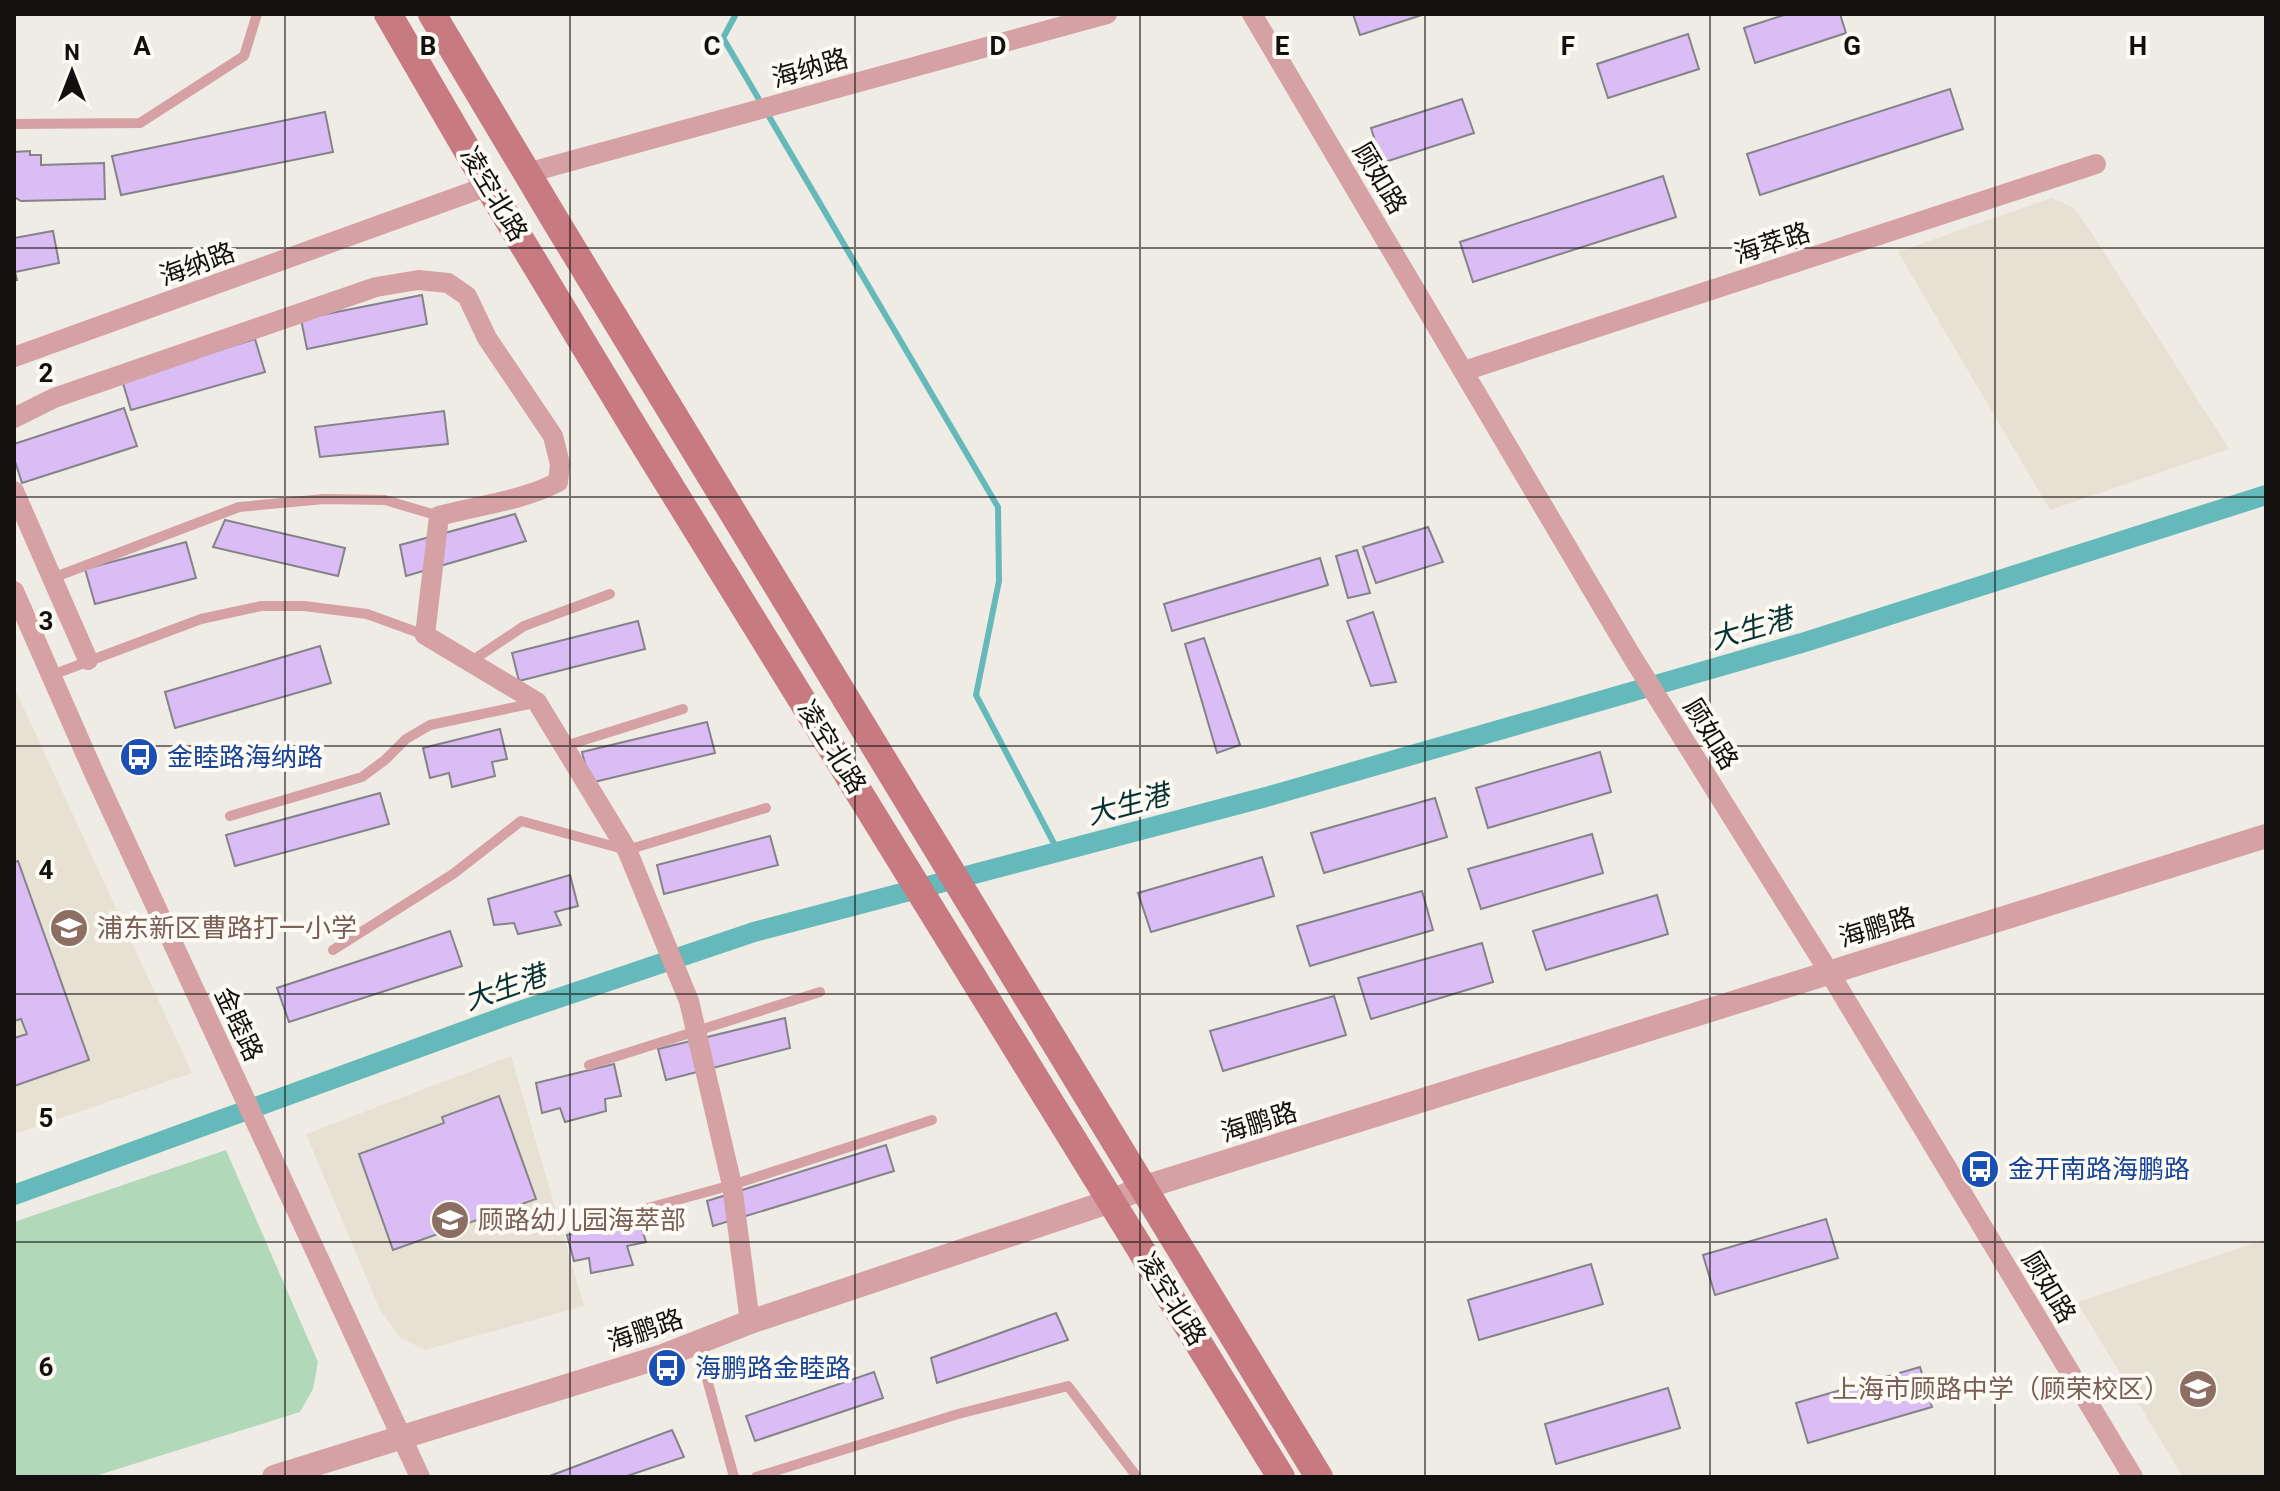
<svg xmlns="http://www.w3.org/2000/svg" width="2280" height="1491" font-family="Roboto,'Noto Sans SC',sans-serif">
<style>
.built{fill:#e7e1d3}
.green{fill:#b0d8b9}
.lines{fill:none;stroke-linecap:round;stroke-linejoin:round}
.stream{stroke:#65b9ba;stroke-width:6}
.canal{stroke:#65b9ba;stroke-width:20}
.building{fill:#dabdf4;stroke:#858289;stroke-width:2}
.service{stroke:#d6a1a4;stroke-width:10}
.minor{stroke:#d6a1a4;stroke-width:20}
.tertiary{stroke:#d6a1a4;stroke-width:24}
.secondary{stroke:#c87a81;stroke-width:28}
.grid{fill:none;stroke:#12110f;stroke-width:2;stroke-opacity:0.55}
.labels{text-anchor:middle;stroke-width:8;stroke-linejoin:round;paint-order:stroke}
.street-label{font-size:26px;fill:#12110f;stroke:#fcfaf2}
.transit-label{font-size:26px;fill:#164399;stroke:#fcfaf2;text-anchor:start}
.education-label{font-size:26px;fill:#785e54;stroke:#fcfaf2;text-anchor:start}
.water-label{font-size:28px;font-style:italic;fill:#063232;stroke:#fcfaf2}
.grid-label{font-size:26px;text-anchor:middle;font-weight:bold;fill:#12110f;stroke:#fcfaf2;stroke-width:8;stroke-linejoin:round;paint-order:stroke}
</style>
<rect width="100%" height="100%" fill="#efece5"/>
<g class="built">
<path d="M2051,198l22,9 18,25 138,217 -179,61 -152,-258z"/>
<path d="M14,687l178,386 -178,61z"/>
<path d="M511,1056l73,250 -159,44 -24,-12 -21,-28 -74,-176z"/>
<path d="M2266,1239v238h-83l-106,-175z"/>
</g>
<path class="green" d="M226,1150l92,212 -5,27 -13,23 -208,65h-78v-255z"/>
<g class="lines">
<path class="stream" d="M736,14l-13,24 275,469 1,74 -23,114 82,156"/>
<path class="canal" d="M14,1195l500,-182 240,-81 512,-135 539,-155 461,-147"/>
</g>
<g class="building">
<path d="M1353,14h72l-65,21z"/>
<path d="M1787,14h53l6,19 -91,30 -11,-35z"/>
<path d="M1688,34l11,35 -91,29 -11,-34z"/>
<path d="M1950,89l13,40 -203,66 -13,-41z"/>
<path d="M1462,99l12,34 -92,30 -11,-35z"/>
<path d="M325,112l8,40 -212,43 -9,-39z"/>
<path d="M30,151v4h11v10l63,-2 1,36 -84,2 -7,-4v-45z"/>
<path d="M1663,176l13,41 -203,65 -13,-40z"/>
<path d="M53,231l6,32 -44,9 2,8 -3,1v-43z"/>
<path d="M422,295l5,29 -120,25 -6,-30z"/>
<path d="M255,339l10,33 -134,38 -9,-30z"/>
<path d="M124,408l13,38 -115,37 -8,-25v-14z"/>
<path d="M444,411l4,33 -128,13 -5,-30z"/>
<path d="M515,514l11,27 -120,35 -6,-31z"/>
<path d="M225,520l120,28 -7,28 -125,-29z"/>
<path d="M1428,527l15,35 -67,21 -13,-36z"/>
<path d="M186,542l10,36 -101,26 -10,-35z"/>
<path d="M1357,550l13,43 -22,5 -12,-42z"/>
<path d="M1320,558l8,27 -156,46 -8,-27z"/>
<path d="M1373,612l23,70 -25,4 -24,-65z"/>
<path d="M638,621l7,28 -126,32 -7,-28z"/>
<path d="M1204,638l36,107 -23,8 -32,-109z"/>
<path d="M320,646l11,37 -156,45 -10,-36z"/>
<path d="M707,722l8,31 -125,30 -8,-31z"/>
<path d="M500,729l7,30 -15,3 3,14 -43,11 -3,-14 -19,5 -7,-30z"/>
<path d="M1600,752l11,40 -123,36 -12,-40z"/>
<path d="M380,793l9,31 -154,42 -9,-31z"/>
<path d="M1435,798l12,39 -123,36 -13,-40z"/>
<path d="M1592,834l11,39 -122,36 -13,-40z"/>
<path d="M770,836l8,29 -114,29 -7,-29z"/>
<path d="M1262,857l12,39 -123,36 -13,-39z"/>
<path d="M18,861l71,199 -75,26v-48l13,-4 -6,-15 -7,2v-159z"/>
<path d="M570,875l8,31 -23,6 6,13 -43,9 -4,-11 -20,2 -6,-26z"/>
<path d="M1422,891l11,39 -123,36 -13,-40z"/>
<path d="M1657,895l11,39 -122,36 -13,-39z"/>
<path d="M450,931l12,35 -173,56 -12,-34z"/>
<path d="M1482,943l11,39 -122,37 -13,-41z"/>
<path d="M1334,996l12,39 -123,36 -13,-40z"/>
<path d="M785,1018l5,30 -124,32 -8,-31z"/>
<path d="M614,1064l7,32 -16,3 1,12 -41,11 -5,-14 -18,5 -6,-30z"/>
<path d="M499,1096l37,103 -143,51 -34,-96 85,-31 -2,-6z"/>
<path d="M886,1145l8,26 -181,55 -6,-25z"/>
<path d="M638,1217l8,25 -19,4 6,19 -42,8 -2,-15 -15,3 -7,-26z"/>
<path d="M1826,1219l12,39 -123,37 -12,-40z"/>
<path d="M1591,1264l12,40 -124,36 -11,-40z"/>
<path d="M1056,1313l12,27 -131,43 -6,-25z"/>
<path d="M1920,1367l12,40 -124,36 -12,-40z"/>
<path d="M874,1372l9,26 -128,43 -9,-25z"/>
<path d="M1668,1388l12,40 -124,36 -11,-40z"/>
<path d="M672,1430l12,27 -60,20h-77z"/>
</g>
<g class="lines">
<g class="service">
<path d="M14,124l126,-1 104,-67 13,-42"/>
<path d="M50,579l189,-72 85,-8 61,1 54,16"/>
<path d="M470,662l54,-36 86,-32"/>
<path d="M52,675l149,-56 60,-13h43l63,8 58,21"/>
<path d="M565,746l118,-37"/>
<path d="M230,816l132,-39 23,-17 21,-21 24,-14 104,-22"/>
<path d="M333,950l120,-76 68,-53 106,29 139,-42"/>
<path d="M589,1065l231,-73"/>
<path d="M637,1211l95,-26 200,-65"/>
<path d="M697,1343l37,134"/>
<path d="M756,1477l202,-63 110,-28 69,91"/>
</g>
<g class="minor">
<path d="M1252,14l379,641 198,317 304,505"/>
<path d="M527,173l580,-159"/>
<path d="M14,357l474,-171"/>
<path d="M1464,371l632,-207"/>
<path d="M14,418l40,-20 322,-111 42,-7 30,3 19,13 20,42 66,98 7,28 -2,18c-36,19 -79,23 -119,34l-14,119 112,67 90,148 62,151 43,184 18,137"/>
<path d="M14,491l74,169"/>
<path d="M14,591l80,182 326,704"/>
</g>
<path class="tertiary" d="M274,1477l389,-121 87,-34 361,-121 34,-14 1121,-351"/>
<g class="secondary">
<path d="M388,14l100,172 148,245 645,1046"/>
<path d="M432,14l123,206 764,1257"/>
</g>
</g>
<path class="grid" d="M285,14v1463M570,14v1463M855,14v1463M1140,14v1463M1425,14v1463M1710,14v1463M1995,14v1463M14,248h2252M14,497h2252M14,746h2252M14,994h2252M14,1242h2252"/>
<defs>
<symbol id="bus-disc" viewBox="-11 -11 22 22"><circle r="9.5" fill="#1a4fb4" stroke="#fcfaf2"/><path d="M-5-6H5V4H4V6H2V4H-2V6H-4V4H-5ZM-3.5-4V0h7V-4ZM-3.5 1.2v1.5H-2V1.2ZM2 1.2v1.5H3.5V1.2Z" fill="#fff"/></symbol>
<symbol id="school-disc" viewBox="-11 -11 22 22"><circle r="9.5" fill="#8d6e63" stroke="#fcfaf2"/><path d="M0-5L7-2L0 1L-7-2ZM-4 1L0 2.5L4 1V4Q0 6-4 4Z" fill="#fff"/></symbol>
</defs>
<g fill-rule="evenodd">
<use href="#bus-disc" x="117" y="735" width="44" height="44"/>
<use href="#school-disc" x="47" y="906" width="44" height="44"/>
<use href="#bus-disc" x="1958" y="1147" width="44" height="44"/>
<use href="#school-disc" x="428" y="1198" width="44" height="44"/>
<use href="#bus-disc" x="645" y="1346" width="44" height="44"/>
<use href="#school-disc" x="2176" y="1367" width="44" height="44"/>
</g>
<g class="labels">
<g class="street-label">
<text transform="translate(810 68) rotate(-16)" y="9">海纳路</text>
<text transform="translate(1380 178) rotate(59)" y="9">顾如路</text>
<text transform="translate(494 194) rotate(59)" y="9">凌空北路</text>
<text transform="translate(1772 243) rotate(-18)" y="9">海萃路</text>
<text transform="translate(197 264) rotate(-20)" y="9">海纳路</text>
<text transform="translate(1711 734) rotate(58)" y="9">顾如路</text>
<text transform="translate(832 747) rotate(58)" y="9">凌空北路</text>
<text transform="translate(1877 927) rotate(-17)" y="9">海鹏路</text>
<text transform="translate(239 1024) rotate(65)" y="9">金睦路</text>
<text transform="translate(1259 1122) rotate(-17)" y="9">海鹏路</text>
<text transform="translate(2049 1287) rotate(59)" y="9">顾如路</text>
<text transform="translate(1172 1299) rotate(58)" y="9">凌空北路</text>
<text transform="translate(645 1330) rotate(-19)" y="9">海鹏路</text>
</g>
<g class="transit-label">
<text x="167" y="766">金睦路海纳路</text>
<text x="2008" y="1178">金开南路海鹏路</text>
<text x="695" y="1377">海鹏路金睦路</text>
</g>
<g class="education-label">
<text x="97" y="937">浦东新区曹路打一小学</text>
<text x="478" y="1229">顾路幼儿园海萃部</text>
<text x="2170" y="1398" text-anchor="end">上海市顾路中学（顾荣校区）</text>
</g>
<g class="water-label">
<text transform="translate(1751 628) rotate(-16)" y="10">大生港</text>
<text transform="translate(1128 804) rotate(-15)" y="10">大生港</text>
<text transform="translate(505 987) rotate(-19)" y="10">大生港</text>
</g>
</g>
<g class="grid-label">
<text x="142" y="55">A</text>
<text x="428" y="55">B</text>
<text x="712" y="55">C</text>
<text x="998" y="55">D</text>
<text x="1282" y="55">E</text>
<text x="1568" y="55">F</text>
<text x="1852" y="55">G</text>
<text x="2138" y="55">H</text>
<text x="46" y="382">2</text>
<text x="46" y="630">3</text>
<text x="46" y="879">4</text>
<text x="46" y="1127">5</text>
<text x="46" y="1376">6</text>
</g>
<rect width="2280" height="1491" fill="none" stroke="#12110f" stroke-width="32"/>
<g transform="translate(72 72)" stroke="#fcfaf2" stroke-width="6" paint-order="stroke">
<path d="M0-6L14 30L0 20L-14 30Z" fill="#12110f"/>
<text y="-12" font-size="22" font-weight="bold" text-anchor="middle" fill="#12110f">N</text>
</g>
</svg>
